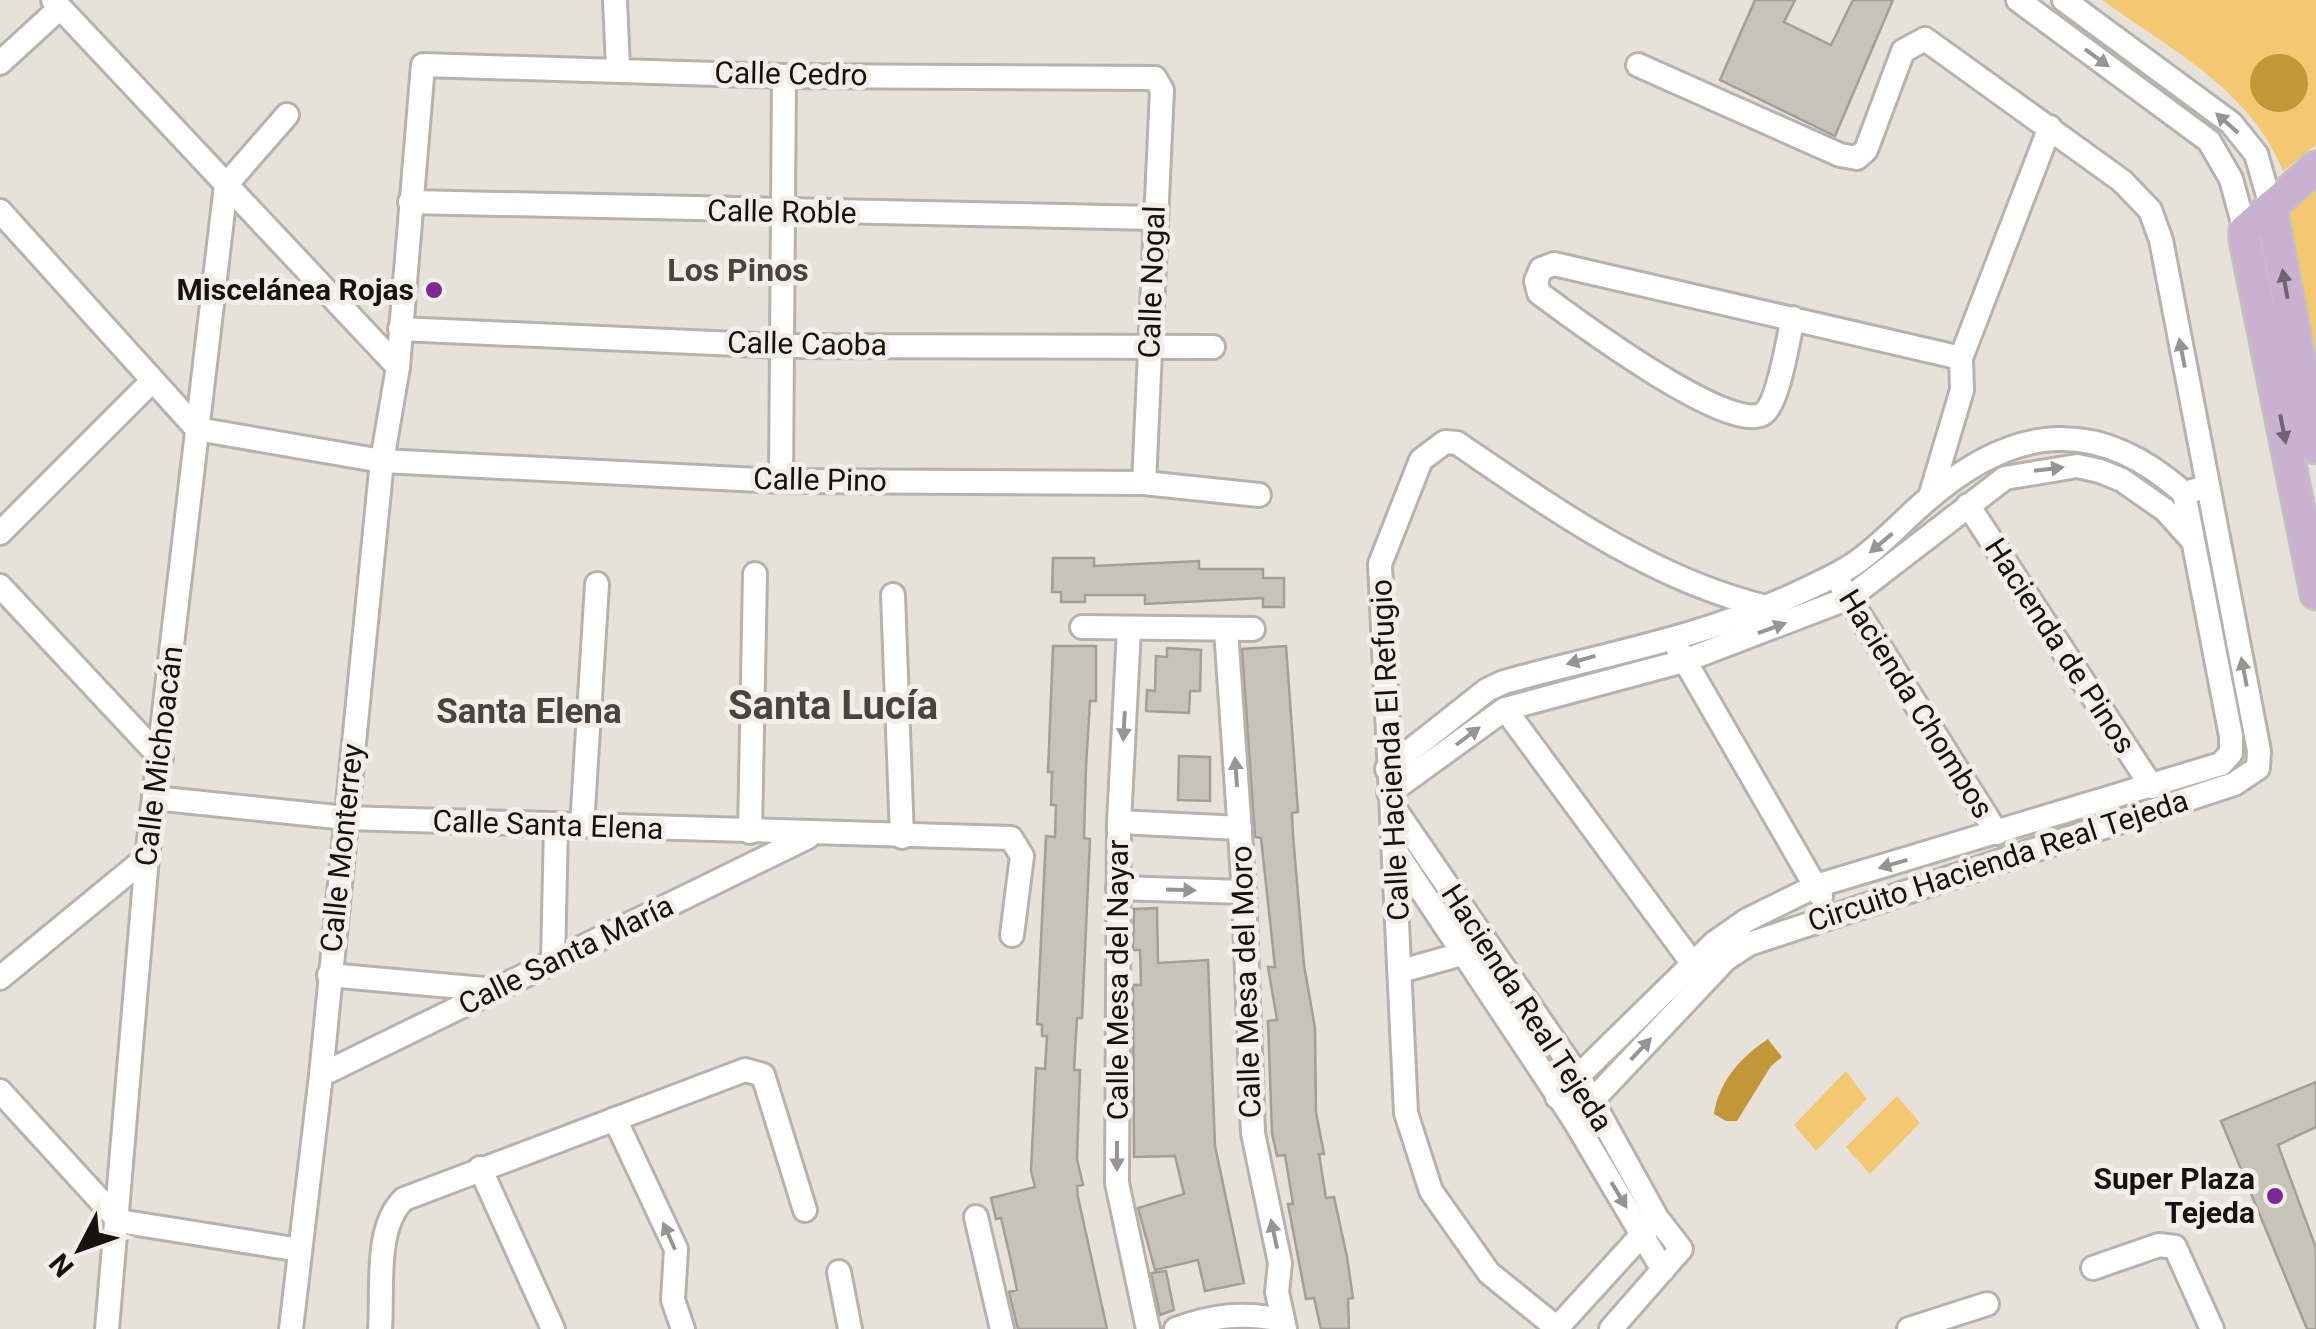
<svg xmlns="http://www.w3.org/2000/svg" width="2316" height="1329" font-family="Roboto,sans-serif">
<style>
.green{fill:#f3c871}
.water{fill:#c29737}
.building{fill:#c7c3bb;stroke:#a39f98;stroke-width:2.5}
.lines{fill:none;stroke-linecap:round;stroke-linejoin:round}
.minor-casing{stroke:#b7b3ac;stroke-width:28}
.major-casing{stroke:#c2c2c1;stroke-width:35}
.minor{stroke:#fff;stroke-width:22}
.major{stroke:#cab0d1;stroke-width:30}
.oneway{fill:#969594}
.oneway2{fill:#706271}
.poi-dot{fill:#7e2796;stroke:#f3efe8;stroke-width:4}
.labels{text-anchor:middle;stroke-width:10;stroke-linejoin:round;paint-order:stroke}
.street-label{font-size:30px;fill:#151311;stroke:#f3efe8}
.poi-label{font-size:30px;font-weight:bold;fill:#151311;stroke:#f3efe8;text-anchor:end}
.neighbourhood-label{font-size:32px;font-weight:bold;fill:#48453f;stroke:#f3efe8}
.quarter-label{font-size:35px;font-weight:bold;fill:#48453f;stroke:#f3efe8}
.district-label{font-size:40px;font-weight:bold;fill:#48453f;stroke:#f3efe8}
</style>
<rect width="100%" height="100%" fill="#e6e2da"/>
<g class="green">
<path d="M2102,0h214v145l-33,26c-32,-81 -113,-122 -181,-171z"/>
<path d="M2316,179v196l-31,-170z"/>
<path d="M1846,1071l21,28 -51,52 -22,-26z"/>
<path d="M1897,1096l23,27 -50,51 -24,-27z"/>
</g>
<g class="water">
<circle cx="2279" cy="83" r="29"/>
<path d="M1768,1039l14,18 -11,9 -34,55h-11l-12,-7c5,-33 27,-57 54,-75z"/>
</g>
<g class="building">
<path d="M1755,0h40l-11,22 47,23 22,-45h40l-58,136 -115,-56z"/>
<path d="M1053,558h41v8l105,-5v8h64v9h21v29h-21v-9l-118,6v-9h-60v7h-24v-10h-9z"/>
<path d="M1053,646h43v55h-6l-4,66 -2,71 6,1 -8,179h-5l-3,52h6l-3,89 6,26 -6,1 1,11 29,132h-89l-9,-37 8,-2 -6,-29 -10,-43 -5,1 -5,-21 44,-11 -4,-16 5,-103 9,1 2,-33h-5v-11l-5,-1 9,-188 9,1 1,-32h-5l1,-33h-4z"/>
<path d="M1286,646l12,166 -6,1 1,22 11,130 11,63 1,84 8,42h-5l7,44 8,-1 13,60 6,41 -5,1 1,30h-28l-7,-31 -8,1 -18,-95h5l-8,-49 -8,1 -5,-23 -4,-112 9,-1 -9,-53h7l-14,-129 -6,-1 -13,-188z"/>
<path d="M1167,648l34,2 -1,41h-10l-1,22 -43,-2 1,-21 8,1 1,-35 11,1z"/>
<path d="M1179,756l31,1v44l-32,-1z"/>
<path d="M1157,908l1,55 50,-3 7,186 29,137 -39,8 -7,-31 -43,10 -17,-62 46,-14 -9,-38 -41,1 -1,-172h8l-1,-35h-7l1,-41z"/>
<path d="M2316,1082v45l-38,18 38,103v81h-9l-86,-208z"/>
<path d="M1166,1271l8,39 -14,5 -9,-42z"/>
</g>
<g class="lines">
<defs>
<g id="minor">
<path d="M53,0l345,367"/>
<path d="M615,0l3,68"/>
<path d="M2018,0l191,141 22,38 14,51"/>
<path d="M2064,0l167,123 25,31 15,52"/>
<path d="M0,63l60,-55"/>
<path d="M410,202l744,16"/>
<path d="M0,211l197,218"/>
<path d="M1793,318c-5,21 -14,83 -29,95 -31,25 -194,-97 -225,-120l-3,-12 5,-12 13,-5 407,94"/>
<path d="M400,329l380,17 433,1"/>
<path d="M197,429l185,32 399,20 363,2 115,12"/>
<path d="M781,481l3,-405"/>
<path d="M1930,497l32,-107 -1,-32 89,-231"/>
<path d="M1968,505l184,282"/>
<path d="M0,533l152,-152"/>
<path d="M0,586l161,172"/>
<path d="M1842,587l155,246"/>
<path d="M893,595l9,242"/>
<path d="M1082,627l171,2"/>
<path d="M1129,629l-10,193 -2,361 31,146"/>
<path d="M1226,630l18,262 9,241 27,130 -3,29 8,37"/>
<path d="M1677,647l144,249"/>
<path d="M1505,709l188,255"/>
<path d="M1387,769l100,-79 17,-8c92,-26 195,-44 283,-84 23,-11 46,-20 67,-34 28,-19 49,-44 74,-65 87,-75 170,-83 256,-6l11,-3"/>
<path d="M1389,793l116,-84 179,-48 165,-63 156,-120 72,-12 23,5 22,9 43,30 28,31"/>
<path d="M154,798l192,20 665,20 11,18 -10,79"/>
<path d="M1392,805l187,272 78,141 24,31 -70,80"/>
<path d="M1119,822l121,6"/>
<path d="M582,826l15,-242"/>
<path d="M750,832l5,-258"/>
<path d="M1396,852l178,268 89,150"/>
<path d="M1118,888l126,4"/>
<path d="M553,961l3,-136"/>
<path d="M1401,971l61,-17"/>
<path d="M329,975l166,15"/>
<path d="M0,978l147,-121"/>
<path d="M321,1075l487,-238"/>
<path d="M0,1091l119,130 181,29"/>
<path d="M1557,1097l157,-154 33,-23 69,-34 405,-122 10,-11v-17l-47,-243"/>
<path d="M615,1119l61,130 -3,51 10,29"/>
<path d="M1574,1120l152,-161 23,-15 485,-160 24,-16 1,-17 -98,-511 -11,-30 -28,-29 -197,-142 -22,12 -37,99 -9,8 -17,-3 -202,-90"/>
<path d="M480,1168l73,161"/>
<path d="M976,1217l26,112"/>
<path d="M2093,1268l66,-23 16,2 37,82"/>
<path d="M839,1272l11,57"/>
<path d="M1557,1328l-68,-55 -58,-82 -25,-78 -26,-549 41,-104 24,-18 12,1c97,66 194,136 309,164"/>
<path d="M1557,1328l92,-101"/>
<path d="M107,1329l40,-472 79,-672 61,-70"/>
<path d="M291,1329l30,-254 61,-614 16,-94 25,-302 361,11 371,2 7,12 -18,393"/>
<path d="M380,1329c3,-39 -6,-102 24,-130l341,-129 18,5 42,135"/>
<path d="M1176,1329c39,-14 66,-17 107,-9"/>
<path d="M1909,1329l78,-25"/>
</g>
<g id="major">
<path d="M2316,167l-71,63v10l71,354"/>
<path d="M2271,206l45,242"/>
</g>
</defs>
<use href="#minor" class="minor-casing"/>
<use href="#major" class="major-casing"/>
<use href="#minor" class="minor"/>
<use href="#major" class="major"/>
</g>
<defs><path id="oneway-solid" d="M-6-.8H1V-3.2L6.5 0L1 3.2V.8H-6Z" transform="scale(2.5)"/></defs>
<g class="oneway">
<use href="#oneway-solid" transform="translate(2097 58) rotate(36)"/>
<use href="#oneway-solid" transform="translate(2227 123) rotate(-138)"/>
<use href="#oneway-solid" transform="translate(2182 353) rotate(-101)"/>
<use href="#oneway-solid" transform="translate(2049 469) rotate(-7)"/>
<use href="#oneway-solid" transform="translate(1881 543) rotate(140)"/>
<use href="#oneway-solid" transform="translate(1772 628) rotate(-20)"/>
<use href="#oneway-solid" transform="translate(1581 660) rotate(164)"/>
<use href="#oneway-solid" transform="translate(2244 672) rotate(-101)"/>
<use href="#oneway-solid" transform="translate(1124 726) rotate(93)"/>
<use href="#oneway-solid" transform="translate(1468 736) rotate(-37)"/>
<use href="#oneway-solid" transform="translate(1236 772) rotate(-94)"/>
<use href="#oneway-solid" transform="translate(1893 864) rotate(164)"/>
<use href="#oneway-solid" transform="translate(1181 890) rotate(2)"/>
<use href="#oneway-solid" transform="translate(1641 1049) rotate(-47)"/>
<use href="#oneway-solid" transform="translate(1117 1156) rotate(90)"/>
<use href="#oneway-solid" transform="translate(1619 1195) rotate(59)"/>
<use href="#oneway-solid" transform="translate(1274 1234) rotate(-102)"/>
<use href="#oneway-solid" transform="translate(669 1236) rotate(-114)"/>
</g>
<g class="oneway2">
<use href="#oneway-solid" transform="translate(2285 284) rotate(-100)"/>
<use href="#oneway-solid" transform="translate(2283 429) rotate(79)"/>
</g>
<g class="poi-dot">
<circle cx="434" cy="290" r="10"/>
<circle cx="2275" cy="1196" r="10"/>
</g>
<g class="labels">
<g class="street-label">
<text transform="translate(791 74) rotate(1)" y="10">Calle Cedro</text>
<text transform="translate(782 212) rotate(1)" y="10">Calle Roble</text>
<text transform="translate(1152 282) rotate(-88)" y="10">Calle Nogal</text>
<text transform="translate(807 344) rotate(1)" y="10">Calle Caoba</text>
<text transform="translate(820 480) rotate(1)" y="10">Calle Pino</text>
<text transform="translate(2060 646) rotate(57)" y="10">Hacienda de Pinos</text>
<text transform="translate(1916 704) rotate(58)" y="10">Hacienda Chombos</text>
<text transform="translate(1390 750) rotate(-93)" y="10">Calle Hacienda El Refugio</text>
<text transform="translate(159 756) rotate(-83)" y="10">Calle Michoacán</text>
<text transform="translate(548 825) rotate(2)" y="10">Calle Santa Elena</text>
<text transform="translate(342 848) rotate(-84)" y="10">Calle Monterrey</text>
<text transform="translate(1998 861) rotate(-18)" y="10">Circuito Hacienda Real Tejeda</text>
<text transform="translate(566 955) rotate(-26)" y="10">Calle Santa María</text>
<text transform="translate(1118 980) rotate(-90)" y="10">Calle Mesa del Nayar</text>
<text transform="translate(1246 982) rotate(-92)" y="10">Calle Mesa del Moro</text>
<text transform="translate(1527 1008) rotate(57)" y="10">Hacienda Real Tejeda</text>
</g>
<g class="poi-label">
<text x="414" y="300">Miscelánea Rojas</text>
<text x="2255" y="1189">Super Plaza<tspan x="2255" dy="34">Tejeda</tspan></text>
</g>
<g class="neighbourhood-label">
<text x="738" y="281">Los Pinos</text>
</g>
<g class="quarter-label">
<text x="529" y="723">Santa Elena</text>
</g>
<g class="district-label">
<text x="833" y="719">Santa Lucía</text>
</g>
</g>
<g transform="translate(80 1249) rotate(229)" stroke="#f3efe8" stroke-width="8" paint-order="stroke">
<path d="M0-8L18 38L0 25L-18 38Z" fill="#151311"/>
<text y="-15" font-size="28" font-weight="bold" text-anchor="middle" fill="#151311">N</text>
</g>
</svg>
